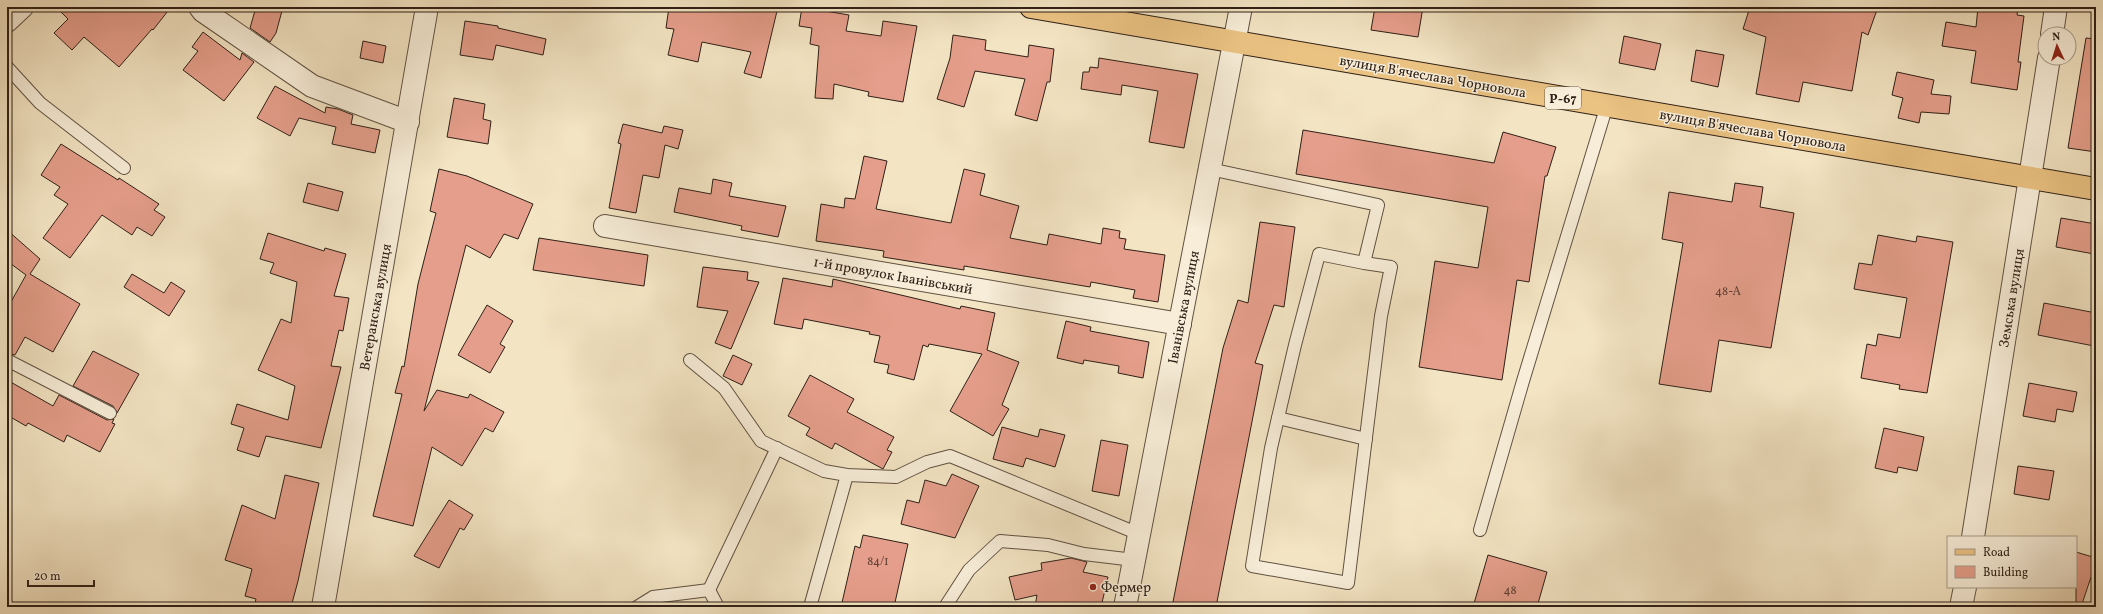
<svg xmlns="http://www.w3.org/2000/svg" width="2103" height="614" font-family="Vollkorn,serif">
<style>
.building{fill:#e59e8b;stroke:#2f2017}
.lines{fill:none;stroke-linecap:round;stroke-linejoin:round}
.service-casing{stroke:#605142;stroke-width:14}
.minor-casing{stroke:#605142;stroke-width:24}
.primary-casing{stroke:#2f2017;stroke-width:24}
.service{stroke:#f7edd8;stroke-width:12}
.minor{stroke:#f7edd8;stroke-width:22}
.primary{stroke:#eac282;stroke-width:22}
.poi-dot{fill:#8f2418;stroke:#f7edd8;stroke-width:1.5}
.labels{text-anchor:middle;stroke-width:3;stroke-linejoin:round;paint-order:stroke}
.number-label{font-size:12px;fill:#5c4034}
.shield{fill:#f7edd8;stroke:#6b5e51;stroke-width:1}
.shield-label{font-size:13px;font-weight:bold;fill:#2f2017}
.street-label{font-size:14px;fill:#2f2017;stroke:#f7edd8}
.poi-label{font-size:14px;fill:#2f2017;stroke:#f7edd8;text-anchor:start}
</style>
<rect width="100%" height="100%" fill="#f3e4c3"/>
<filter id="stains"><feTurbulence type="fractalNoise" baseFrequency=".005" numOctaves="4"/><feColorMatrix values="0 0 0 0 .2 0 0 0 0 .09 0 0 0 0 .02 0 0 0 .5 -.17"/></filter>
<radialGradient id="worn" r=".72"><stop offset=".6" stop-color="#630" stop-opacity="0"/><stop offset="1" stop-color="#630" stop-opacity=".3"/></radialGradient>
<g class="building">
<path d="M56,7h115l-18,23 -1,-1 -33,38 -35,-30 -12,13 -18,-17 14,-14z"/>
<path d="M256,7h27l-7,26 -6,9 -20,-14z"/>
<path d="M669,7h88l20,4 -16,67 -17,-5 7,-21 -49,-10 -4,20 -30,-7 6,-26 -8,-1z"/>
<path d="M802,7l47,8 -3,16 35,5 2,-15 34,5 -14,76 -35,-6 1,-4 -35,-8 -1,15 -18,-1 4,-52 -9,-2 2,-16 -13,-2z"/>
<path d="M1375,7h48l-5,30 -47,-7z"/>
<path d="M1750,7h128l-10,28 -6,-3 -10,59 -49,-9 -4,20 -43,-8 10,-57 -23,-8z"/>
<path d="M1978,7h40l-1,8 7,1 -6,46h3l-4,28 -46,-7 5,-32 -34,-5 4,-24 30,5z"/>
<path d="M465,21l33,5v2l48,11 -3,16 -47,-10 -3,15 -33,-5z"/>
<path d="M203,32l37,28 2,-7 12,9 -30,39 -41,-31 15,-19 -6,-4z"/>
<path d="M953,35l33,5 -1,10 43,7 1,-12 25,4 -4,33h-3l-10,39 -22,-6 10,-36 -50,-8 -11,36 -27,-8 13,-41z"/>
<path d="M1624,36l37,8 -6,26 -36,-7z"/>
<path d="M2086,38l10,1v113l-28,-4z"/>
<path d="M363,41l23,5 -3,17 -23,-5z"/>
<path d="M1696,50l28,5 -6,32 -27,-6z"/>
<path d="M1099,58l99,16 -14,74 -35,-6 9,-51 -36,-6 -1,10 -40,-6 2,-17h6l1,-5 8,1z"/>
<path d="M1897,72l37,8 -3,14 20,2 -2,18 -28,-2 -2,11 -21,-5 5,-20 -11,-3z"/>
<path d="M275,86l50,27 1,-6 12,2 15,6 -2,9 29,6 -5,23 -43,-9 4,-17 -37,-9 -9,18 -33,-18z"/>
<path d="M454,98l31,6 -2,15 8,2 -3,23 -41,-7z"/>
<path d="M623,124l39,9 2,-7 19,4 -5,19 -13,-4 -6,33 -16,-3 -7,38 -27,-5 12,-64 -3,-1z"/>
<path d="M1303,130l191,33 9,-31 53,15 -9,29h-2l-16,106 -12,-2 -15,100 -83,-13 16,-106 43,7 10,-61 -192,-33z"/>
<path d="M61,144l57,36 1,-2 40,26 -5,6 11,7 -13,19 -15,-9 -5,8 -30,-20 -32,43 -27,-20 25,-34 -14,-9 6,-8 -19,-12z"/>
<path d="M864,156l23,5 -11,48 75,14 13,-54 21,5 -5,21 39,11 -9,32 37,7 2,-11 52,10 2,-16 17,3 -1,7 7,1 -2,10 41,6 -7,47 -25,-4 2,-8 -44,-8 -1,5 -126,-21v4l-81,-13 1,-6 -68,-10 5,-37 23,4 1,-10 10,1z"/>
<path d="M439,169l28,7 66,28 -15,35 -14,-5 -14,24 -24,-13 -42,166 13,-21 31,8 2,-4 34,18 -11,20 -8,-4 -23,38 -30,-19 -19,79 -40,-10 29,-122 -7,-1 7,-27 2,1 14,-83 18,-71 -6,-2z"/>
<path d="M713,179l19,4 -3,13 57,10 -8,31 -37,-7 1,-4 -68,-14 5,-24 32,6z"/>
<path d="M308,183l35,9 -5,19 -35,-9z"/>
<path d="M1735,183l28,4 -3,20 34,6 -23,135 -52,-8 -8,52 -52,-8 24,-141 -21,-4 7,-47 63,10z"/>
<path d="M2061,218l35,6 -2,30 -38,-7z"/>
<path d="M1260,222l35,5 -11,80 -10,-2 -19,58 8,2 -47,242h-44l51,-259 15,-48 10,3z"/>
<path d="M7,230l33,29 -10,15 50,30 -27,48 -28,-15 -10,18 -8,-2v-44l19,-34 -19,-14z"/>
<path d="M268,233l56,18 1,-3 21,6 -12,42 15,2 -6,33 -4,-1 -8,36 10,1 -20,81 -55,-12 -7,21 -22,-7 7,-22 -13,-4 6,-20 51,16 7,-34 -37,-16 23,-51 10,4 6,-41 -27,-9 4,-10 -14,-4z"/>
<path d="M1878,235l38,7 1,-6 36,6 -26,151 -28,-4 1,-4 -39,-7 6,-34 9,2 2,-12 22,4 7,-40 -53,-9 5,-26 13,2z"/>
<path d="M539,238l109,17 -4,31 -111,-16z"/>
<path d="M703,267l45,5 -1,8 12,2 -28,67 -16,-6 13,-32 -31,-4z"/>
<path d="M132,274l32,19 7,-11 14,9 -16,25 -45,-29z"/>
<path d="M783,278l49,9 1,-8 127,30 1,-3 34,7 -8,37 32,12 -17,43 7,4 -16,27 -43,-25 32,-57 -53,-10 -1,3 -5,-2 -9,35 -27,-7 2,-8 -15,-3 6,-26 -11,-2 1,-2 -66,-13 -2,10 -28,-5z"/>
<path d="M2044,303l52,10 -2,33 -56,-11z"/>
<path d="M487,305l26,16 -13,23 5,3 -15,26 -32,-18z"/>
<path d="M1066,321l25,6 -1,4 59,11 -6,36 -25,-5 1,-7 -35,-6 -1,4 -26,-6z"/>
<path d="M93,351l46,23 -22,39 -4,-7 -40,-20z"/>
<path d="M733,355l19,9 -10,21 -19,-9z"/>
<path d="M810,375l44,24 -7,13 47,25 -7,13 5,2 -9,17 -48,-26 -3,6 -26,-14 4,-7 -22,-12z"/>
<path d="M7,380l46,26 6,-11 48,25 7,-1 -2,4 3,1 -15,28 -33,-17 -3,7 -36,-19 -2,3 -19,-11z"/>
<path d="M2029,383l48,9 -4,20 -16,-3 -2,13 -32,-6z"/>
<path d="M1002,427l36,10 2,-8 25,6 -10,32 -29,-9 -3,9 -30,-8z"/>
<path d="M1884,428l40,9 -7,34 -19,-4 -1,6 -22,-5z"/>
<path d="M1101,440l27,5 -9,51 -27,-5z"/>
<path d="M2018,466l36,5 -5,29 -35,-6z"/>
<path d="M952,474l27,12 -24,52 -54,-14 6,-24 12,3 6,-23 21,6z"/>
<path d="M285,475l34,8 -21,98 -7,26h-37l2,-8 -11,-3 7,-27 -27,-9 17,-55 33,14z"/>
<path d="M449,500l24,15 -9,15 -4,-2 -21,40 -25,-12z"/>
<path d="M863,535l45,9 -14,63h-53l14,-61 5,2z"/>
<path d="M2076,552l20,6v21l-5,-2 -10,30h-5z"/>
<path d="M1488,555l59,17 -10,35h-64z"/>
<path d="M1071,558l16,4 -4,10 25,5 -7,30h-66l2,-12 -22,5 -6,-23 33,-7 -1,-7z"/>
</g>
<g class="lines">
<defs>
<g id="service">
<path d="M7,67l33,36 84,65"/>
<path d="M1210,169l168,36 -14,58 -45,-9 -24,91 -24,103 -19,118 96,17 33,-267 10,-49 -27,-4"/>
<path d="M7,360l103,53"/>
<path d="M690,360l34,28 37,53 63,30 23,4 49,2 31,-15 23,-6 189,78"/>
<path d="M1278,418l88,21"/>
<path d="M1480,530l43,-149 84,-276"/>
<path d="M709,590l68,-142"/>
<path d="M709,590l9,17"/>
<path d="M637,607l16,-10 56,-7"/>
<path d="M810,607l37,-132"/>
<path d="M945,607l24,-37 31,-29 48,4 36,9 50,6"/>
</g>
<g id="minor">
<path d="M200,7l3,4 109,75 96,36"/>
<path d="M7,21l15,-14"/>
<path d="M2052,34l4,-27"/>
<path d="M605,226l575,98"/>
<path d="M1973,537l76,-479"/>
<path d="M323,607l104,-600"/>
<path d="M1125,607l116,-600"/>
<path d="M1961,607l4,-20"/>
</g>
<path id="primary" d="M1031,7l1065,182"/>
</defs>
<use href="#service" class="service-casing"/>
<use href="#minor" class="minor-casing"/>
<use href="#primary" class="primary-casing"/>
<use href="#service" class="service"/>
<use href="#minor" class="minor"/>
<use href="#primary" class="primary"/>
</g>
<circle class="poi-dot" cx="1093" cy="587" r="4"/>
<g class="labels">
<g class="number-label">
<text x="1728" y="295">48-А</text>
<text x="878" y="565">84/1</text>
<text x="1510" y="594">48</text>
</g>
<rect class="shield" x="1545" y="87" width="36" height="22" rx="3"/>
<g class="shield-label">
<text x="1563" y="103">Р-67</text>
</g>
<g class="street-label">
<text transform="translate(1433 76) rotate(10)" y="5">вулиця В'ячеслава Чорновола</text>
<text transform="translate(1753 130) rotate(10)" y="5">вулиця В'ячеслава Чорновола</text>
<text transform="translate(893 275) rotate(10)" y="5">1-й провулок Іванівський</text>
<text transform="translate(2011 298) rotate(-81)" y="5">Земська вулиця</text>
<text transform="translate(375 307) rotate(-80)" y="5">Ветеранська вулиця</text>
<text transform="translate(1183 307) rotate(-79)" y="5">Іванівська вулиця</text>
</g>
<g class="poi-label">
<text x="1101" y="592">Фермер</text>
</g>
</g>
<rect width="2103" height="614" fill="none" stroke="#f3e4c3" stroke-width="24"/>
<rect x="8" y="8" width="2087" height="598" fill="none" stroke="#2f2017" stroke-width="2"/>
<rect x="12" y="12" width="2079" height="590" fill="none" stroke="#2f2017"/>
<rect x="1947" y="536" width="130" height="52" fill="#f7edd8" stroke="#a79b8b"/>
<rect x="1955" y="549" width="20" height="6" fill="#eac282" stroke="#a79b8b"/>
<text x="1983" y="556" font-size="12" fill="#2f2017">Road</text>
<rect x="1955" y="566" width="20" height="12" fill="#e59e8b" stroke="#a79b8b"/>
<text x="1983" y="576" font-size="12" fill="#2f2017">Building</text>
<g transform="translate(2057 46) rotate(356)"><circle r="19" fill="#f7edd8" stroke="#a79b8b"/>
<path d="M0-3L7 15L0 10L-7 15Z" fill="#8f2418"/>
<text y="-6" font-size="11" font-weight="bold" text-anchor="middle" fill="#2f2017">N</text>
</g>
<path d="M28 580v6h66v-6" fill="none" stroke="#2f2017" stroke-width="2"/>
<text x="34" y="580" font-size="12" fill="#2f2017" stroke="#f7edd8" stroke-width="3" paint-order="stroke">20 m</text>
<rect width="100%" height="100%" filter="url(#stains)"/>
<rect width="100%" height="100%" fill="url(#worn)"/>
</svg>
